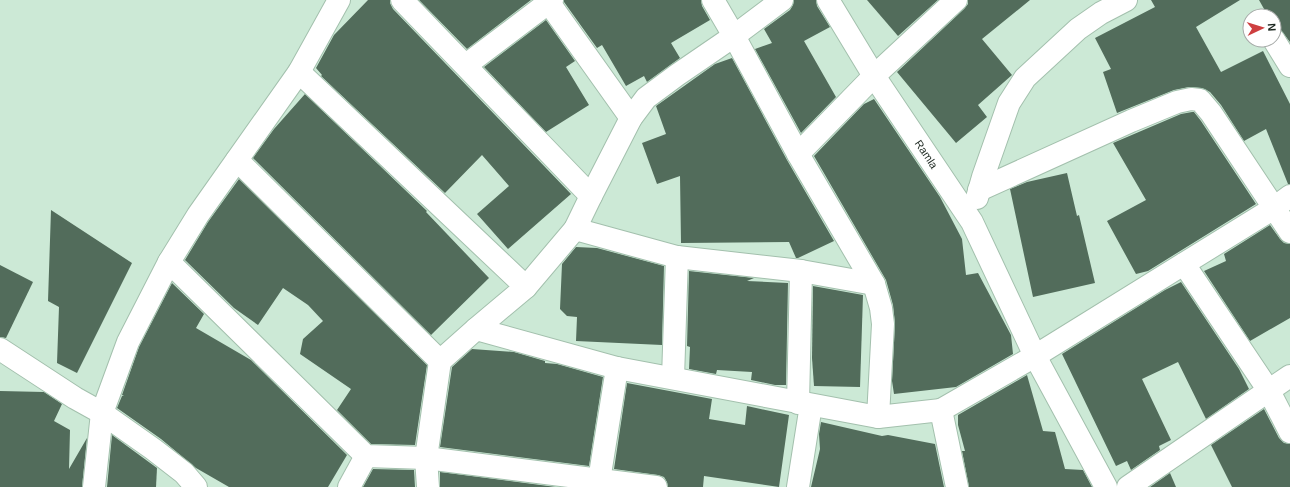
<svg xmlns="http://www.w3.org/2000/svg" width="1290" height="487" font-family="Arial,sans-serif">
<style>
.building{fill:#526c5b}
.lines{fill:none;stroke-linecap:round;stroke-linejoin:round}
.minor-casing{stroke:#a3c0ad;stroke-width:24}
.minor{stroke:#fff;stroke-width:22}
.labels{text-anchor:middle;stroke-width:4;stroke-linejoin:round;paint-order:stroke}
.street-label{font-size:11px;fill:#1e2922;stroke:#fff}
</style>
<rect width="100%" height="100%" fill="#cce9d6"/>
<g class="building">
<path d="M368,0h22v3l3,6 178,185 -63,55 -31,-35 32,-28 -27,-31 -37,38 -124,-117 1,-1 -6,-7 18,-33z"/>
<path d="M419,0h112l-64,49z"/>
<path d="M564,0h137l1,6 8,14 -39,23 9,15 -33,24 -3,-6 -18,10 -24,-41 -5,3 -33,-46z"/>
<path d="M794,0h22l1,6 13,21 -26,14 32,56 -35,36 -46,-84 17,-6 -8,-14 26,-19 3,-5z"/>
<path d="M867,0h71l-40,36z"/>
<path d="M968,0h62l-48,39 30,36 -34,30 9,12 -31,26 -59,-71 67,-63 4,-5z"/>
<path d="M1151,0h89l-44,27 25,45 42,-21 27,53v80h-2l-22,-55 -22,12 -23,-36 -11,-13 -8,-4 -13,-1 -15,3 -57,23 -14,-41 8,-3 -16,-31 60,-31z"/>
<path d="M1259,0h31v42l-10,-13 -6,-1v-12h-6z"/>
<path d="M546,20l29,41 -9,6 23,38 -43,27 -62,-65z"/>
<path d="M732,58l55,102 47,81 -36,17h-2l-7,-16 -108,1 -1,-67 -23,8 -15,-41 24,-9 -10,-28 59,-42z"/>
<path d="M305,94l122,117 -1,1 63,66 -58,57 -178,-177 21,-29z"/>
<path d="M874,99l66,98 22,42 4,36 12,-2 33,62 2,19 -57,33 -62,7 -2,-13 3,-58 -2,-18 -7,-25 -72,-124 50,-52z"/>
<path d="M1192,112h2l7,9 55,83 -108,67 -12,3 -29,-53 39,-21 -33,-57 68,-29z"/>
<path d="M1067,173l10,43 2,-1 16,68 -62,14 -23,-108 17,-7z"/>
<path d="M239,179l188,186 -12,80 -44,-1 -34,-34 14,-21 -51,-35 3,-15 20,-18 -15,-16 -25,-17 -25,37 -24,-17 -49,-48 23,-38z"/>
<path d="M51,210l81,53 -55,110 -20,-10 2,-56 -11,-6z"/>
<path d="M1270,225l10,14 4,4 6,1v74l-40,23 -46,-70 22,-10 -2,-7z"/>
<path d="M576,247l21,1 67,18 -2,79 -86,-4 1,-24 -10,-1 -7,-7 2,-45z"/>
<path d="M0,265l33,17 -27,56 -6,-1z"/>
<path d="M689,271l65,7 -7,3 41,2 -2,102h-11l-24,-5 1,-8 -35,-2 -1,4 -27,-5 1,-22 -3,-1z"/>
<path d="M1181,282l58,87 10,20 -43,30 -28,-57 -36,17 29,61 -12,6 1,4 -29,20 -4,-9 -11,5 -54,-112 103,-64z"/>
<path d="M172,283l32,31 -8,14 55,32 96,95 -19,32h-99l-33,-19 -35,-29 -44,-31 5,-12h2l-2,-1 17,-48z"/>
<path d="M813,286l50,9 -3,92 -46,-1 -2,-28z"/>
<path d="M472,349l42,3 31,9v2l12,1 46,13 -14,89 -149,-19 12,-80z"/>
<path d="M1027,375l16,56 12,1 10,37 18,1 9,17h-123l-7,-36h3l-7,-26v-10z"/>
<path d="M627,383l85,16 -3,20 36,6 2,-19 42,9 -10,72 -75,-11 -1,11h-35l-1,-5 -3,-5 -6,-2 -44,-6z"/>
<path d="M0,391l44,1 18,12 -8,17 16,9 -1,39 18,-31 -5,49h-82z"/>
<path d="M1264,409l15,29 5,5 6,1v43h-58l-21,-42z"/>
<path d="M821,422l61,14 6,-1 47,9 9,43h-133l9,-38 -1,-15z"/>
<path d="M112,435l45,33 -1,19h-49z"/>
<path d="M373,469l41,1 1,17h-52z"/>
<path d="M440,472l116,15h-116z"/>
<path d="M1170,473l6,14h-26z"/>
</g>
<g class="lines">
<defs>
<g id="minor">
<path d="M402,0l189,196"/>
<path d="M547,0l84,118"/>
<path d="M713,0l21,36 64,118 76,130 7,24 2,16 -5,93"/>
<path id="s1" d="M828,0l46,76 98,146 63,134 71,131"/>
<path d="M1274,40l16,26"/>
<path d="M466,65l86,-65"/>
<path d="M299,72l227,215"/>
<path d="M798,154l76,-78 82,-76"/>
<path d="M237,160l203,201 36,-32 141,39 261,49 63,-7 16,77"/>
<path d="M979,190l152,-69 46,-19 14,-3 9,1 11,13 79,119"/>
<path d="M977,198l6,-21 26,-74 16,-25 53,-49 23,-16 25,-13"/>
<path d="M575,229l102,28 124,14 73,13"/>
<path d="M169,262l197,194 60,2 230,29"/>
<path d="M1184,264l85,127 21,41"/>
<path d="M476,329l50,-42 49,-58 16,-33 40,-78 15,-20 31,-23 57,-39 48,-36"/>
<path d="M0,349l75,49 27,15 51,36 31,24 12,14"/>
<path d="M673,378l4,-121"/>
<path d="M798,403l3,-132"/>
<path d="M941,410l94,-54 239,-148 16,-12"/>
<path d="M94,487l8,-74 26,-71 41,-80 29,-47 101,-143 40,-72"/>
<path d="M349,487l17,-31"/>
<path d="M428,487l-2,-29 14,-97"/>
<path d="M598,487l19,-119"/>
<path d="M798,487l13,-82"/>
<path d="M1128,487l162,-111"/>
</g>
</defs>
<use href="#minor" class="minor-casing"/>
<use href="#minor" class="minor"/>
</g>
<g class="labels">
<g class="street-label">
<text dy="4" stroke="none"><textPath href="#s1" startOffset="183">Ramla</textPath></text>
</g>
</g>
<g transform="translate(1262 28) rotate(86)"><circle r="19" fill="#ffffff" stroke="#a5a9a7"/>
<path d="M0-3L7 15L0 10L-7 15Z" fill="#ce3f40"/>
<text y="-6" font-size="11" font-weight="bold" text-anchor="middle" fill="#1e2922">N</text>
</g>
</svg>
